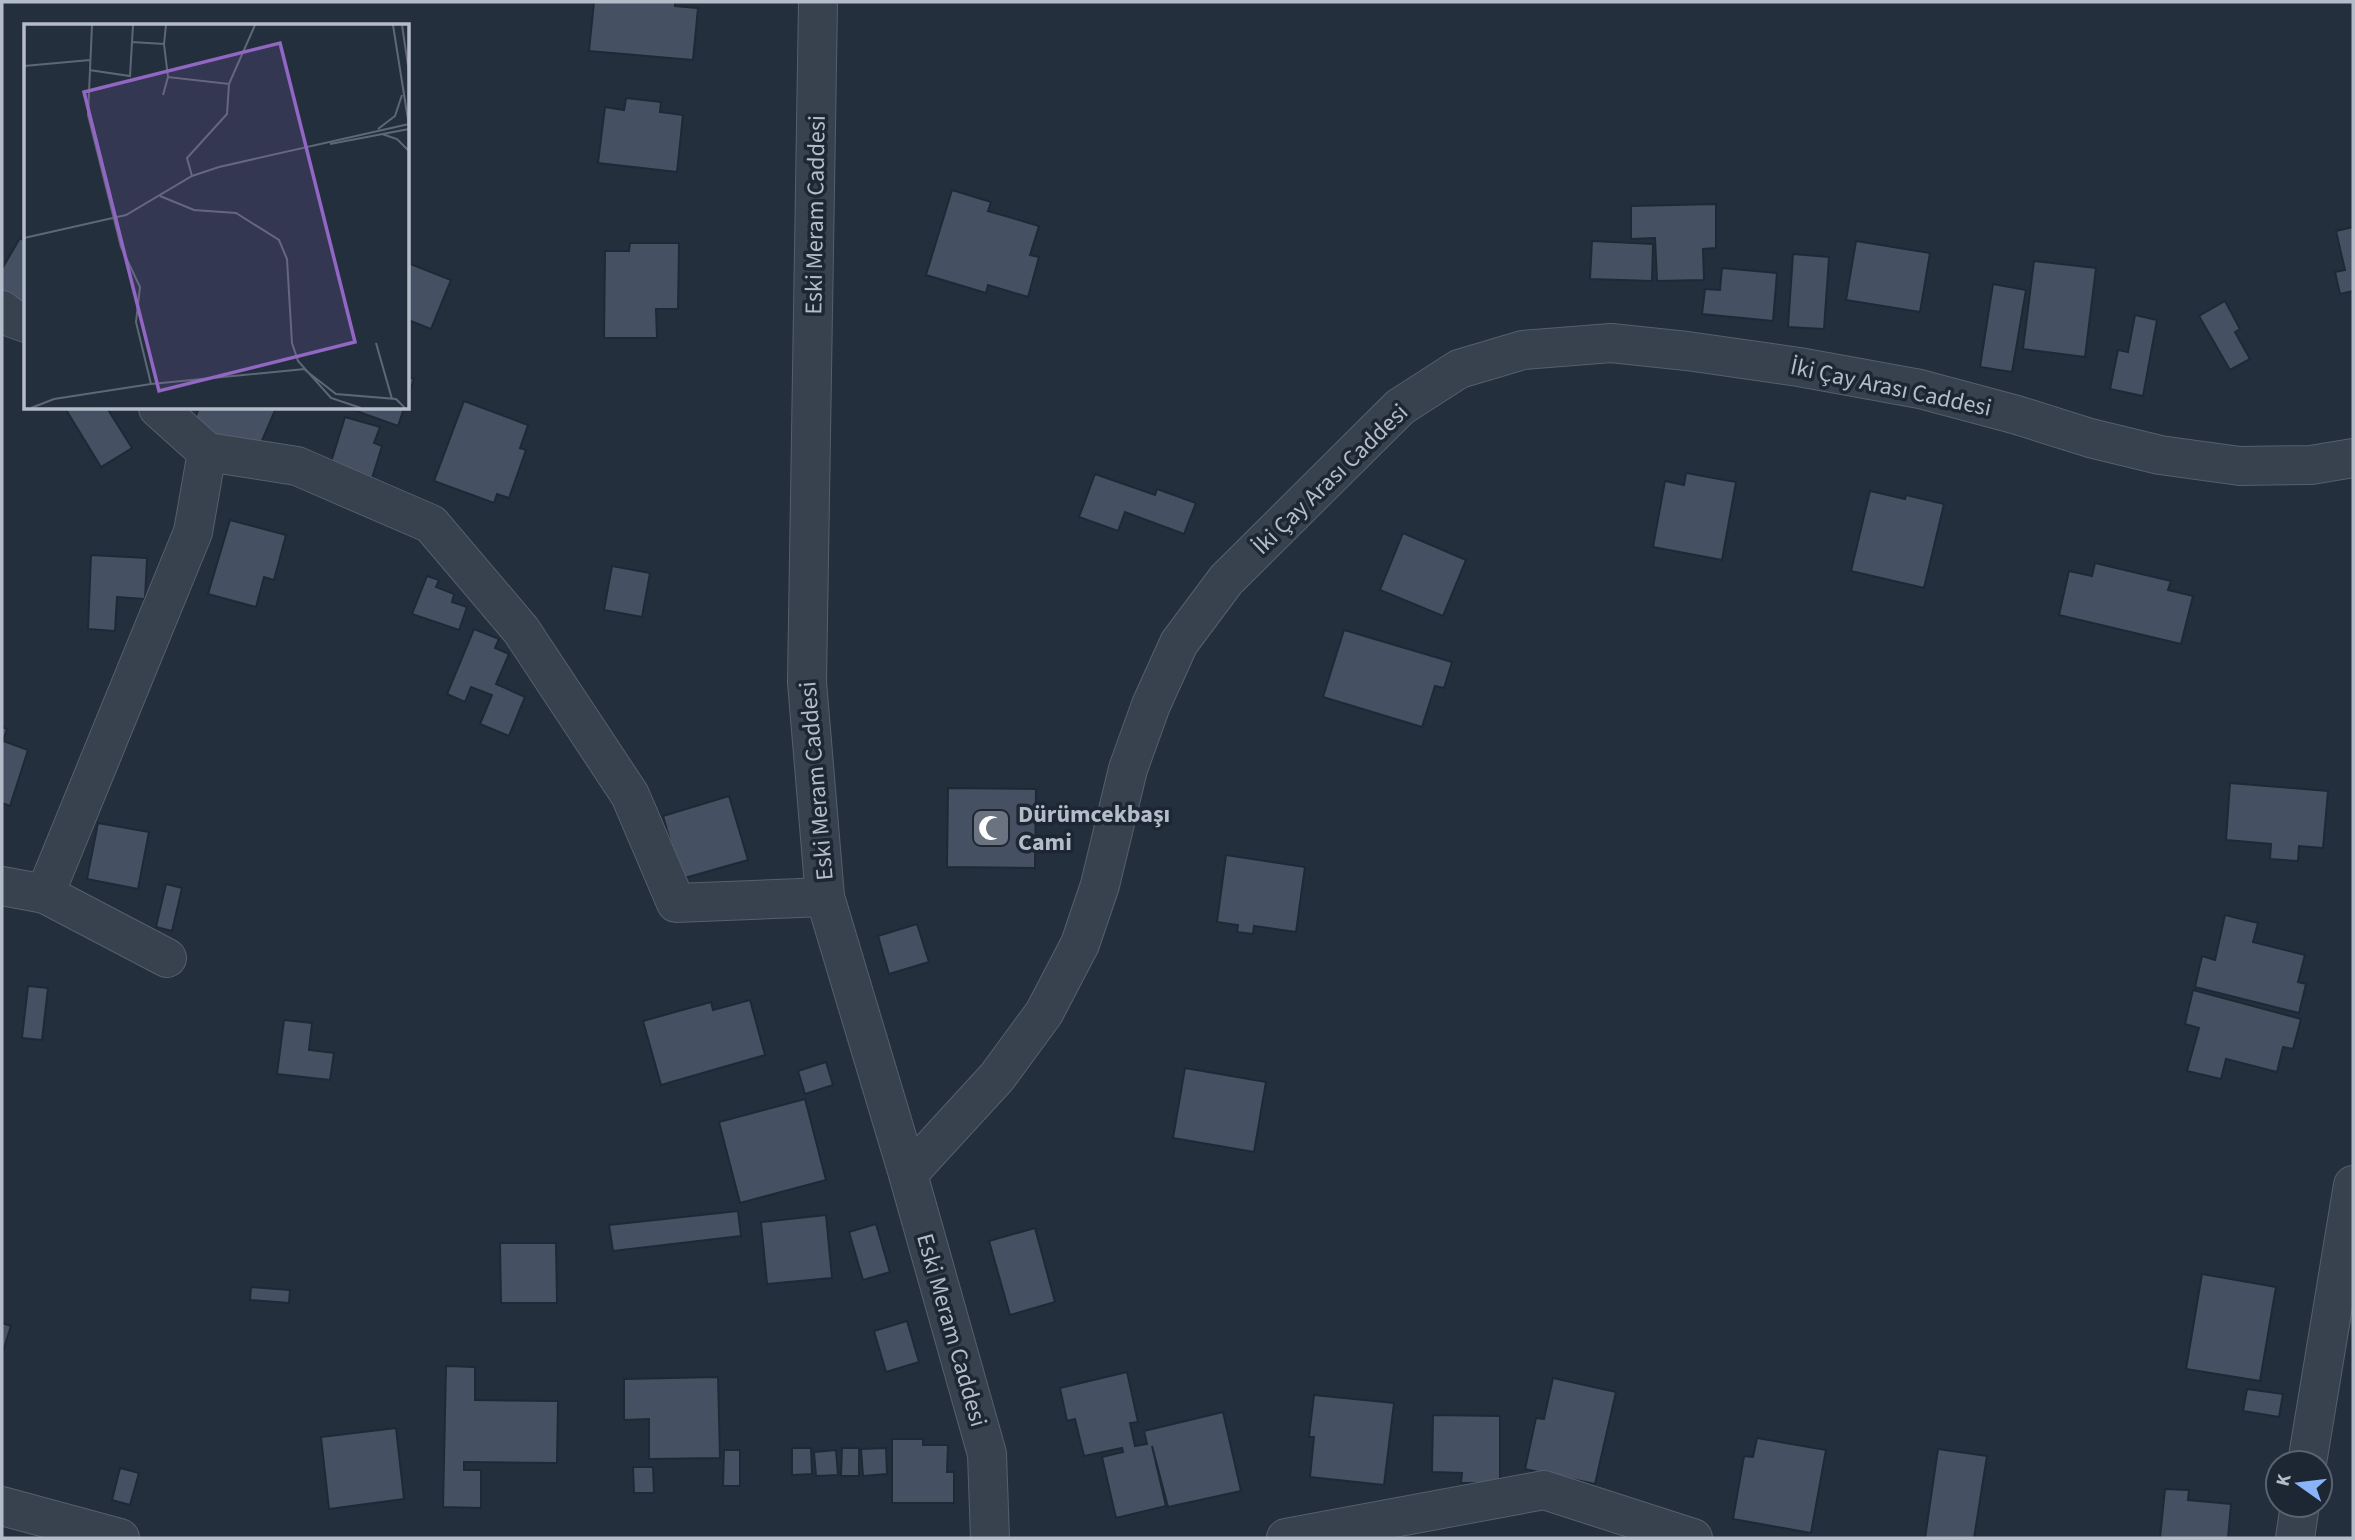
<svg xmlns="http://www.w3.org/2000/svg" width="2355" height="1540" font-family="'Source Sans 3',sans-serif">
<style>
.building{fill:#455162;stroke:#1f2835;stroke-width:2}
.lines{fill:none;stroke-linecap:round;stroke-linejoin:round}
.minor-casing{stroke:#565f6c;stroke-width:40}
.minor{stroke:#38414e;stroke-width:38}
.labels{text-anchor:middle;stroke-width:7;stroke-linejoin:round;paint-order:stroke}
.street-label{font-size:24px;fill:#b4bcc9;stroke:#1d2633}
.poi-label{font-size:24px;font-weight:bold;fill:#b4bcc9;stroke:#1d2633;text-anchor:start}
.inset-road{fill:none;stroke:#5e6776;stroke-width:2}
.view{fill:#9266c3;fill-opacity:0.15;stroke:#9266c3;stroke-width:3.5}
.inset-edge{fill:none;stroke:#b4bcc9;stroke-width:3.5}
</style>
<rect width="100%" height="100%" fill="#242f3e"/>
<g class="building">
<path d="M594,2h81v4l23,2 -5,52 -104,-9z"/>
<path d="M626,98l35,4 -1,10 23,3 -6,57 -79,-9 7,-56 19,3z"/>
<path d="M952,190l39,12 -3,9 51,15 -9,29 9,2 -11,40 -40,-12 -2,8 -60,-18z"/>
<path d="M1716,204v44l-13,1 1,31 -47,1 -2,-43 -24,1v-33z"/>
<path d="M2353,227v66v-2l-13,3 -5,-22 10,-2 -9,-39z"/>
<path d="M20,238l6,4v77l-24,-15v-35z"/>
<path d="M1592,241l61,3 -1,37 -62,-2z"/>
<path d="M1856,241l74,12 -10,59 -74,-12z"/>
<path d="M630,243h49l-1,66h-22l1,29h-53l1,-87h24z"/>
<path d="M1793,254l36,3 -5,72 -36,-2z"/>
<path d="M2034,261l62,7 -11,89 -62,-8z"/>
<path d="M408,263l43,17 -20,49 -23,-9z"/>
<path d="M1722,268l55,5 -4,48 -71,-7 3,-25 15,1z"/>
<path d="M1993,284l33,6 -14,82 -32,-5z"/>
<path d="M2225,301l15,28 -5,3 15,27 -20,11 -31,-54z"/>
<path d="M2135,315l22,5 -14,76 -33,-7 8,-39 10,2z"/>
<path d="M408,377l6,2 -6,17z"/>
<path d="M464,401l64,24 -8,23 6,2 -17,48 -12,-4 -3,9 -60,-22z"/>
<path d="M65,408h42l25,40 -31,19z"/>
<path d="M199,408h77l-21,49 -65,-27z"/>
<path d="M348,408h56l-6,18z"/>
<path d="M345,417l35,10 -6,16 8,3 -13,42 -42,-13z"/>
<path d="M1686,473l50,9 -14,78 -69,-13 12,-66 19,4z"/>
<path d="M1095,474l60,21 2,-6 39,14 -12,31 -59,-22 -7,19 -39,-14z"/>
<path d="M1870,491l35,8 1,-4 38,9 -20,84 -73,-17z"/>
<path d="M230,520l56,15 -12,45 -10,-3 -8,30 -48,-13z"/>
<path d="M1403,533l63,27 -23,56 -63,-26z"/>
<path d="M91,555l56,3 -2,41 -28,-2 -2,34 -27,-2z"/>
<path d="M2095,563l76,18 -3,9 25,6 -12,48 -122,-29 10,-44 23,5z"/>
<path d="M612,566l38,7 -8,44 -38,-7z"/>
<path d="M427,576l12,4 -3,7 18,7 -2,8 15,5 -8,23 -47,-16z"/>
<path d="M474,629l25,10 -4,9 14,6 -13,30 29,13 -16,39 -29,-12 12,-29 -21,-8 -6,15 -18,-8z"/>
<path d="M1344,630l108,32 -8,26 -9,-2 -13,41 -99,-30z"/>
<path d="M2,727l5,2 -4,12 25,9 -18,56 -8,-3z"/>
<path d="M2230,783l98,8 -5,57 -24,-2 -1,15 -28,-2 1,-15 -45,-4z"/>
<path d="M948,788l88,1 -1,79 -88,-1z"/>
<path d="M729,796l19,64 -67,19 -18,-63z"/>
<path d="M98,823l51,9 -11,57 -51,-10z"/>
<path d="M1226,855l79,12 -9,65 -42,-6 -1,8 -16,-2 1,-7 -21,-3z"/>
<path d="M166,884l16,4 -10,43 -16,-4z"/>
<path d="M2225,915l33,8 -5,19 52,13 -7,27 8,2 -7,29 -104,-26 7,-31 13,4z"/>
<path d="M917,924l12,38 -40,12 -11,-38z"/>
<path d="M28,986l20,2 -6,52 -20,-2z"/>
<path d="M2193,990l108,29 -8,30 -10,-2 -6,25 -51,-13 -5,20 -34,-8 12,-43 -14,-4z"/>
<path d="M750,1000l15,55 -104,30 -18,-64 68,-19 2,8z"/>
<path d="M284,1020l28,3 -3,27 25,3 -4,27 -53,-6z"/>
<path d="M826,1062l7,23 -28,9 -7,-23z"/>
<path d="M1185,1068l81,14 -12,70 -81,-14z"/>
<path d="M805,1099l21,81 -86,23 -21,-81z"/>
<path d="M738,1211l3,25 -128,15 -4,-26z"/>
<path d="M826,1215l6,63 -65,6 -6,-62z"/>
<path d="M876,1224l14,48 -27,8 -14,-48z"/>
<path d="M1035,1228l20,74 -45,13 -21,-74z"/>
<path d="M500,1243h56l1,60h-56z"/>
<path d="M2202,1274l74,13 -16,94 -74,-12z"/>
<path d="M251,1287l39,3 -1,13 -39,-3z"/>
<path d="M907,1321l12,41 -33,10 -12,-41z"/>
<path d="M2,1323l9,3 -9,28z"/>
<path d="M446,1366l29,1v33l83,1 -1,62 -93,-1v8h17v38l-38,-1z"/>
<path d="M1127,1372l11,50 -8,1 5,23 12,-2 -3,-13 79,-19 18,79 -73,16 -16,-61 14,60 -50,12 -14,-61 21,-5 -1,-4 -38,8 -9,-37 -8,2 -7,-33z"/>
<path d="M718,1377l2,81 -71,1v-40l-25,1v-41z"/>
<path d="M1553,1378l63,14 -21,92 -70,-15 11,-51 8,1z"/>
<path d="M2247,1389l36,5 -4,23 -36,-6z"/>
<path d="M1314,1395l80,8 -10,82 -74,-8 4,-40h-5z"/>
<path d="M1433,1415l67,1v67h-39l1,-10 -30,-1z"/>
<path d="M396,1428l8,71 -75,10 -8,-72z"/>
<path d="M1757,1438l69,12 -15,83 -78,-14 11,-63 9,1z"/>
<path d="M892,1439h31v6h25l-1,27h7v31h-62z"/>
<path d="M792,1448h19l1,26 -20,1z"/>
<path d="M842,1448h17v28h-18z"/>
<path d="M886,1448l1,26 -24,2 -2,-27z"/>
<path d="M1938,1449l49,7 -13,82h-49z"/>
<path d="M724,1450h16v36h-17z"/>
<path d="M836,1450l2,25 -22,1 -2,-24z"/>
<path d="M633,1467h20l1,26h-20z"/>
<path d="M120,1468l19,5 -9,32 -18,-5z"/>
<path d="M2165,1489l24,1 -1,10 43,4 -3,34h-68z"/>
</g>
<g class="lines">
<defs>
<g id="minor">
<path d="M818,2l-11,680 18,215 83,277 79,280 3,84"/>
<path d="M2,310l10,8 14,5"/>
<path d="M158,408l49,44 -14,80 -148,362 122,64"/>
<path d="M207,452l90,14 134,58 90,106 109,165 46,108 149,-6"/>
<path d="M2,886l43,8"/>
<path d="M908,1174l89,-97 47,-64 36,-69 20,-59 28,-116 23,-64 28,-62 47,-63 174,-173 59,-38 64,-19 88,-7 76,8 112,16 121,22 97,26 73,23 70,17 80,11 71,-1 42,-7"/>
<path d="M2307,1463l46,-278"/>
<path d="M2,1506l118,32"/>
<path d="M1286,1538l258,-48 149,48"/>
<path d="M2295,1538l5,-33"/>
</g>
</defs>
<use href="#minor" class="minor-casing"/>
<use href="#minor" class="minor"/>
</g>
<defs>
<symbol id="mosque-square" viewBox="-11 -11 22 22"><rect x="-9" y="-9" width="18" height="18" rx="4" fill="#6b7280" stroke="#1d2633"/><path d="M3.5-4.9A6 6 0 1 0 3.5 4.9A5 5 0 1 1 3.5-4.9Z" fill="#fff"/></symbol>
</defs>
<g fill-rule="evenodd">
<use href="#mosque-square" x="969" y="806" width="44" height="44"/>
</g>
<g class="labels">
<g class="street-label">
<text transform="translate(815 215) rotate(-89)" y="8">Eski Meram Caddesi</text>
<text transform="translate(1891 387) rotate(12)" y="8">İki Çay Arası Caddesi</text>
<text transform="translate(1330 479) rotate(-44)" y="8">İki Çay Arası Caddesi</text>
<text transform="translate(816 781) rotate(-95)" y="8">Eski Meram Caddesi</text>
<text transform="translate(952 1330) rotate(74)" y="8">Eski Meram Caddesi</text>
</g>
<g class="poi-label">
<text x="1018" y="822">Dürümcekbaşı<tspan x="1018" dy="28">Cami</tspan></text>
</g>
</g>
<g transform="translate(24 24)">
<rect width="385" height="385" fill="#242f3e"/>
<path class="inset-road" d="M68,1l-4,90 33,132 19,40 -4,35 15,62M369,1l16,101M378,1l7,47M108,18l32,2 2,-19M140,20l4,33M0,42l66,-6M65,46l41,6 3,-51M139,71l5,-18 61,7 26,-59M354,105l17,-13 7,-21M358,110l15,5 12,12M306,120l79,-15M168,152l-5,-18 40,-44 2,-30M136,172l34,14 42,3 43,27 8,19 5,84 6,18 33,37 30,10M0,214l102,-23 66,-39 27,-9 190,-43M352,319l16,56M281,346l31,24 60,5 9,9M7,384l23,-9 97,-15 154,-15"/>
<path class="view" d="M256,19l75,299 -196,49 -75,-299z"/>
<rect width="385" height="385" class="inset-edge"/>
</g>
<rect width="2355" height="1540" fill="none" stroke="#b4bcc9" stroke-width="7"/>
<g transform="translate(2299 1484) rotate(284)"><circle r="33" fill="#1d2633" stroke="#59626f" stroke-width="2"/>
<path d="M0-5L12 26L0 18L-12 26Z" fill="#8ab4f8"/>
<text y="-10" font-size="19" font-weight="bold" text-anchor="middle" fill="#b4bcc9">K</text>
</g>
</svg>
